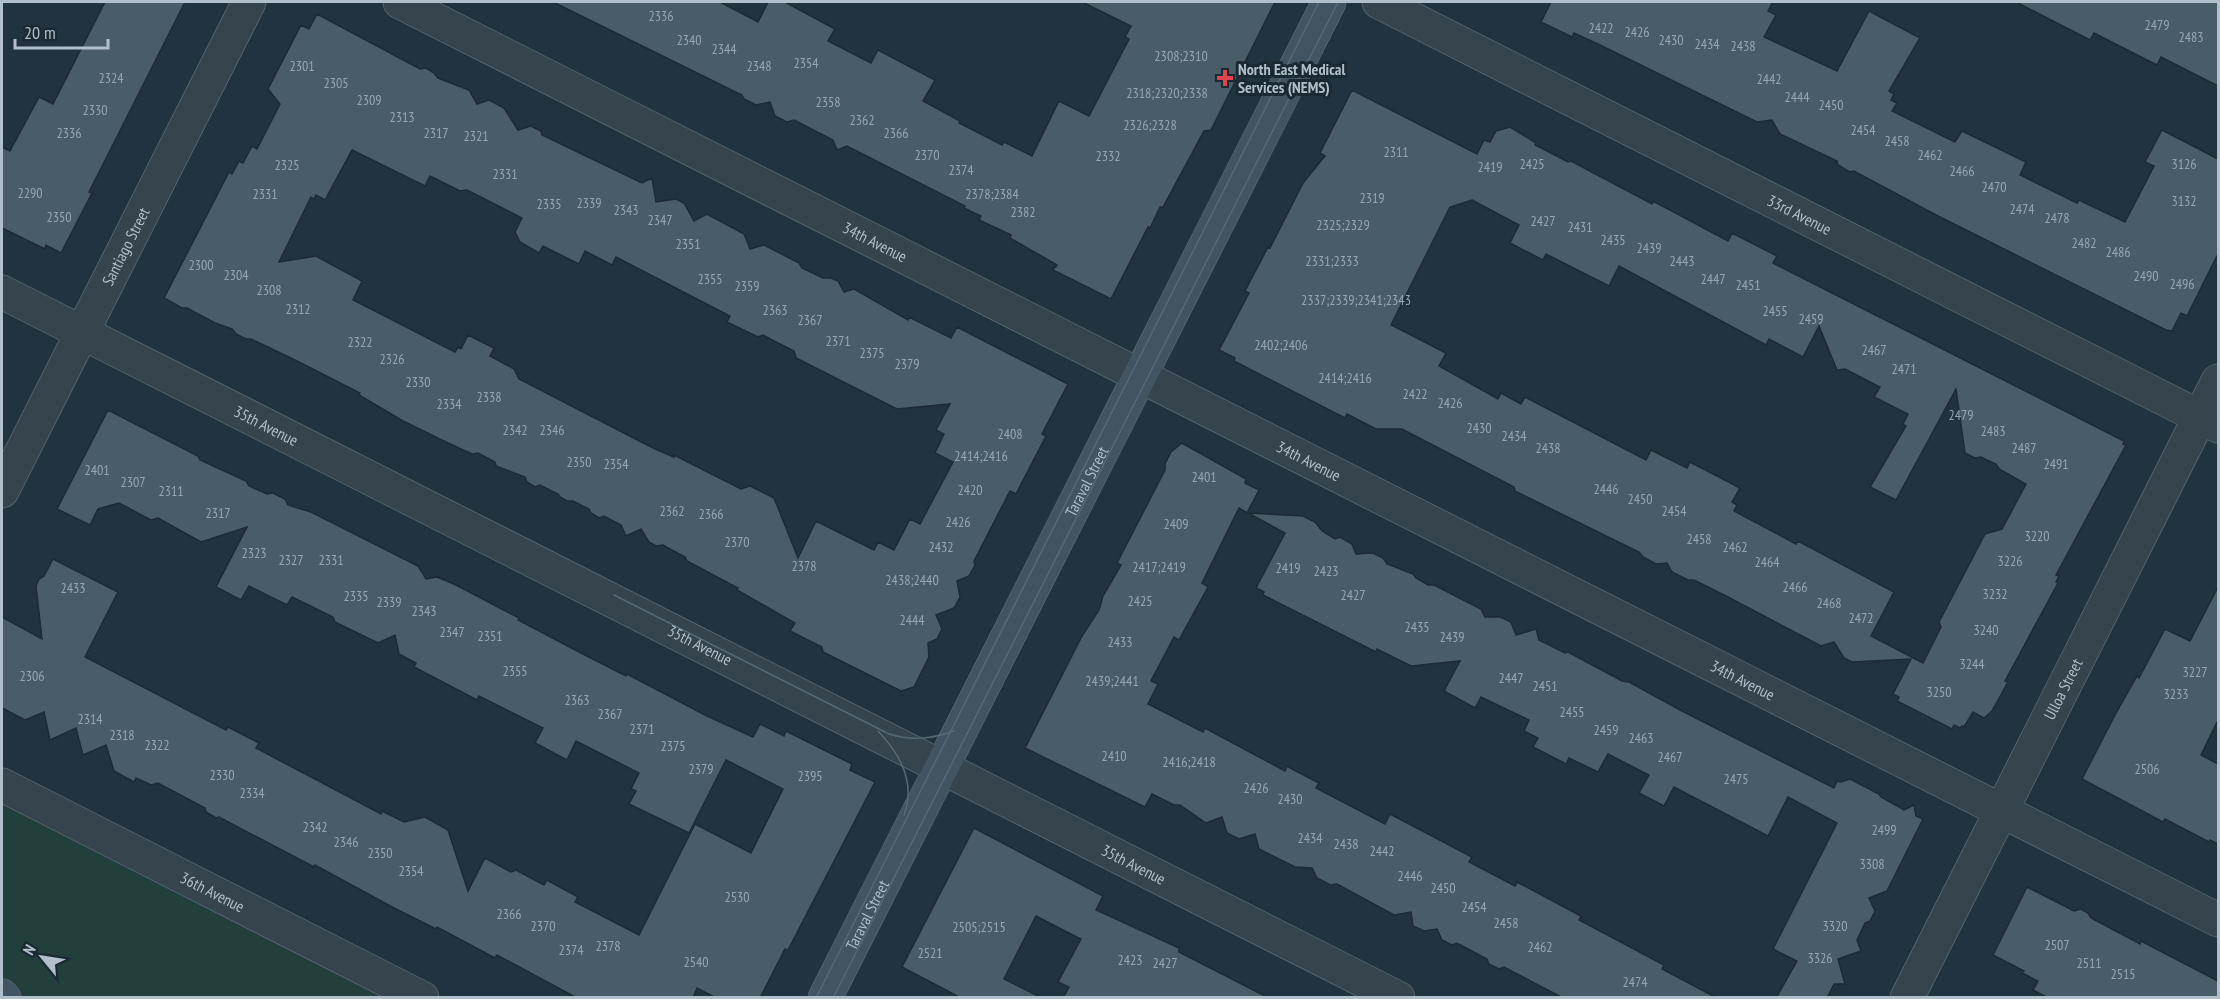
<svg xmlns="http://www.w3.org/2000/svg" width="2220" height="999" font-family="'PT Sans Narrow',sans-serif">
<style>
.green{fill:#233f3c}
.building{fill:#495d69;stroke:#1c2b34;stroke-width:1.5;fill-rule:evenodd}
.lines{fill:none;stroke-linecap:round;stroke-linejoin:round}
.street-casing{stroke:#53626b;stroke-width:35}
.secondary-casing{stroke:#53626b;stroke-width:35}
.street{stroke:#35444d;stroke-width:33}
.secondary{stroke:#425461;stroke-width:33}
.tram{stroke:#566975;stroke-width:1.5}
.health-dot{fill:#e0444e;stroke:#1a2932;stroke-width:2}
.labels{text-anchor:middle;stroke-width:6;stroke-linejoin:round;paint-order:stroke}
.number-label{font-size:14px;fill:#96a6b1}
.poi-label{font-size:16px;font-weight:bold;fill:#b0bfc9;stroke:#1a2932;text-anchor:start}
.street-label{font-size:16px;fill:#b0bfc9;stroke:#1a2932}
</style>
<rect width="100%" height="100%" fill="#21333e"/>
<path class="green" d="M2,785l420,212h-420z"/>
<g class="building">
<path d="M105,2h80l-96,190 3,1 -31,60 -15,-8 -1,4 -43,-21v-81l8,4 29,-54 14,7z"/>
<path d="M553,2h167l38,20 10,-20h17l50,27 -7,12 43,22 7,-13 57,30 -12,21 37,20 -1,2 43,22 2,-3 28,14 27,-55 30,15 40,-77 -4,-2 6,-11 -49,-24h193l-64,128 -7,1 -41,76h-3l-10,21 -2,-1 -37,72 -58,-29 4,-5 -47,-27 1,-3 -32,-15 2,-4 -17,-8 1,-2 -118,-60 -10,4 -4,-10 -39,-20 -7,2 -12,-6 -5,-14 -14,3 -12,-6 -2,-4z"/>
<path d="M1551,2h222l-5,9 8,4 -12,22 73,34 32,-60 51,27 -31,53 5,3 -3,6 6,3 -5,8 63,31 7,-11 64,31 -6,13 57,28 2,-3 46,22 29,-56 -9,-4 17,-32 56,29v95l-31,62 -6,-3 -9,18 -6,-1 -230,-115 -82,-44 -4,1 -12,-7 -1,-4 -57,-27 -8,-14 -15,2 -157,-77 -26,-12 -2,4 -31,-15z"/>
<path d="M2016,2h202v84l-57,-29 -4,8 -63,-32 -4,7z"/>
<path d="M317,14l103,55 6,-1 8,5 4,5 31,12 8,14 12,-4 15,8 14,22 13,-4 10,5 1,4 100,48 10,-5 4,24 20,-3 8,4 10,18 13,-7 37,20 6,15 14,-4 35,18 3,5 21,10h8l7,3 6,11 10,-3 54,31 1,-3 42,21 6,-11 111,57 -26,50 4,2 -30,58 -6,-3 -36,70 1,4 -6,11 -12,5 3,16 -6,11 -18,7 6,14 -5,10 -9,4 1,14 -15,30 -13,4 -78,-39 -1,-5 -32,-16 5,-8 -58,-33 1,-2 -51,-27 -2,-4 -22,-12 -7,1 -7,-4 -8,-13 -15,7 -5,-11 -17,-9 -5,2 -8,-5 -2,-4 -16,-8h-6l-7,-4 -2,-3 -18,-9 -5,2 -8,-5 -2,-5 -29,-11 -1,-4 -17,-9 -6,1 -24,-11 -45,-22 -44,-26 1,-2 -63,-32 -46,-22h-5l-10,-5 -4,-5 -17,-6 -28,-15h-5l-18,-10 65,-126 3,2 7,-13 4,2 9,-17 5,3 23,-45 -12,-15 33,-64 8,4zM352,150l73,36 5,-10 30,15 7,-1 55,28 -7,14 5,10 19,11 4,-7 36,18 6,-13 27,14 4,-8 114,59 -3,6 31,15 5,-2 15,8 16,8 2,7 101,51 53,-5 -14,26 8,4 -9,19 18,9 -33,62 -10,-5 -16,31 -16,-8 -4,8 -58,-29 -18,37 -24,-60 -24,-12 -9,3 -67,-34v2l-21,-9 -134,-69 -5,-10 -24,-13 4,-8 -26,-13 -7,14 -3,-2 -3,5 -102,-52 9,-19 -46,-25 -37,6 32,-65 3,2 2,-4 9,5z"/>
<path d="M1352,90l125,64 7,-14 6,2 6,-11 14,-4 26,16 -1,2 33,17 3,-1 81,43 1,-3 75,40 4,-8 45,23 -4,7 351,178 -1,3 3,1 -70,130 3,1 -3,6 2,1 -53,98 3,1 -16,29 -8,7 -11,-6 -9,15 -2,-1 -2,2 -6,-3 -2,4 -55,-28 2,-4 -6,-3 18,-35 -59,3 -8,-4 -10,-16 -13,4 -95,-50 -32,-16h-6l-16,-8 -5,-9 -11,1 -13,-7 -4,-5 -108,-53 -16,-8 -1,-4 -112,-58h-26l-29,-15 -2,4 -111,-57 1,-3 -16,-8 30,-57 -4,-2 23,-44 2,1 33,-65 22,-27 -5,-3zM1472,200l47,25 -9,18 33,17 3,-6 63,32 10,-20 147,79 3,-6 34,18 16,-31 18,44 8,-1 35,18 -6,10 34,17 -5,10 3,2 -36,61 26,13 60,-111 9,64 10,5 6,-1 15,7 3,5 27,15 -24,45 -17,5 -46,88 2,5 -18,36 -52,-27 23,-44 -96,-51 -2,3 -62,-33 3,-6 -5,-3 8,-14 -50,-26 -3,6 -36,-18 -5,10 -121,-63 -4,7 -20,-11 -3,6 -59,-33 7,-13 -55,-28 59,-118z"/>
<path d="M108,410l90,46 2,4 46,21 3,5 18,8 6,-1 12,6 3,6 23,7 107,54 8,13 11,-2 19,8 63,33 -1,2 63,33 45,23 1,-2 80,42 46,21 7,-13 24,12 2,-5 66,33 -2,6 25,12 -87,168 -3,-1 -25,49h-44l-19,-10 -4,10h-116l-80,-43 -2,3 -58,-31 -1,2 -42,-21 -79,-43 -1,2 -95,-50 -3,1 -10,-6 -1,-4 -47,-25 -7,2 -15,-7 -2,4 -20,-11 -8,-26 -23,10 -7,-27 -26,12 -6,-28 -19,8 -23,-12v-91l40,22 -6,-53 3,-7 5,-3 9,-17 65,33 -33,65 141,73 2,-3 31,16 -3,5 125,66 1,-3 22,11 21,-5 23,13 20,61 17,-33 26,14 5,-2 28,15 3,-5 31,17 -3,5 64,33 56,-111 56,29 32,-64 -57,-29 -37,73 -60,-29 7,-13 -5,-2 8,-16 -63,-32 -9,19 -32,-17 8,-15 -64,-32 -2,4 -63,-33 2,-4 -17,-9 -4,-19 -17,8 -43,-21 -2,-5 -41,-20 -5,8 -38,-19 -8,14 -25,-13 31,-60 -46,15 -43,-24 -7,2 -32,-17 -21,6 -8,16 -33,-16z"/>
<path d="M1182,443l64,36 -1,4 14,7 -12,23 -8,-5 -37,75 6,4 -29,53 -5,-3 -23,44 7,3 -10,20 55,28 2,-4 80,43 2,-5 7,4 25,13 -3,5 69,36 5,-10 82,43 -3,5 46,24 2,-4 64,34 -2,4 85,45 -2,4 55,29h-154l-59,-31 -5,2 -10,-5 -2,-5 -30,-16 -5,2 -10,-5 -5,-11 -13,2 -11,-5 -2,-14 -17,3 -57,-31 -7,1 -13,-7 -5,-10 -17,-1 -36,-18 -4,-15 -16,5 -12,-6 -5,-16 -16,6 -26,-18h-6l-22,-11 -7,13 -120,-59 57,-112 17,-26 4,-14 18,-31 -4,-2 48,-93v-6l6,-12z"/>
<path d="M1248,513l55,3 12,6 7,9 13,8 5,-2 12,7 4,10 17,-1 10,5 4,6 26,10 3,4 12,7h6l47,24 4,8h15l11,5 5,13 20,-6 3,11 26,13 3,-1 54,29 7,1 53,29 152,77 3,-7 4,1 9,-3 29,15 2,3 23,13 10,-5 2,11 7,3 -36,72 -18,7 6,13 -5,10 -5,2 -8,17 4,11 -23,8 7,25h-11l-7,14h-51l21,-37 -24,-12 64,-126 -49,-26 -20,39 -94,-49 -10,19 -25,-13 10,-18 -41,-21 -10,18 -29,-14 -3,6 -33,-17 5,-9 -14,-7 5,-11 -48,-23 -6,11 -31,-17 16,-30 -49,5 -34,-17 -1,3 -113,-57 1,-3 -8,-4 29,-55z"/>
<path d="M2218,587v133l-17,35 17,9v80l-8,-4 -1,2 -44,-23 -2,3 -81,-43 33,-64 22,-39 2,2 26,-49 25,12z"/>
<path d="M974,828l129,68 -7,14 83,38v4l90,46h-206l6,-11 -11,-5 23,-43 -45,-23 -32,63 38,19h-81l-59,-31z"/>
<path d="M2027,887l47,24 7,-2 7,4 3,5 49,26 1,-3 77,40v17h-170l-15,-8 5,-9 -16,-8 2,-2 -31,-16z"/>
</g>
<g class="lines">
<defs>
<g id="street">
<path id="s1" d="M400,2l1818,918"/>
<path id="s2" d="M1379,2l839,424"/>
<path id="s3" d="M2,292l1396,706"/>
<path id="s4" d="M2,491l247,-489"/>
<path id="s5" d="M2,785l420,213"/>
<path id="s6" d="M1907,998l311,-617"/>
</g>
<g id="secondary">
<path d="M2,996l2,2"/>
<path id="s7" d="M825,998l504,-996"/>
</g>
</defs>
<use href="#street" class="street-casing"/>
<use href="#secondary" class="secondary-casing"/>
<use href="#street" class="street"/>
<use href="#secondary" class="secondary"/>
<g class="tram">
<path d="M614,595l275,139c23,7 42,5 65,-3"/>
<path d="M878,731c22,23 38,52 26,84"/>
<path d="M816,998l503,-996"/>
<path d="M833,998l505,-996"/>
</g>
</g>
<path class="health-dot" d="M1222 69h6v6h6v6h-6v6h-6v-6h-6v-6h6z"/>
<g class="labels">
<g class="number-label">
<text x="661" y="21">2336</text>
<text x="2157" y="30">2479</text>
<text x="1601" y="33">2422</text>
<text x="1637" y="37">2426</text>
<text x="2191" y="42">2483</text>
<text x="689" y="45">2340</text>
<text x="1671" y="45">2430</text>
<text x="1707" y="49">2434</text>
<text x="1743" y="51">2438</text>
<text x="724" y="54">2344</text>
<text x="1181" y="61">2308;2310</text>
<text x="806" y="68">2354</text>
<text x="302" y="71">2301</text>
<text x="759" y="71">2348</text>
<text x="111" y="83">2324</text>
<text x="1769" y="84">2442</text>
<text x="336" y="88">2305</text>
<text x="1167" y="98">2318;2320;2338</text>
<text x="1797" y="102">2444</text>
<text x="369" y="105">2309</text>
<text x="828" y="107">2358</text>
<text x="1831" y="110">2450</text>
<text x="95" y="115">2330</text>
<text x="402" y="122">2313</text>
<text x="862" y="125">2362</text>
<text x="1150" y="130">2326;2328</text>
<text x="1863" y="135">2454</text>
<text x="69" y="138">2336</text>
<text x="436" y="138">2317</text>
<text x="896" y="138">2366</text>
<text x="476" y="141">2321</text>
<text x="1897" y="146">2458</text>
<text x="1396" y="157">2311</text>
<text x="927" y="160">2370</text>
<text x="1930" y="160">2462</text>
<text x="1108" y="161">2332</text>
<text x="1532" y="169">2425</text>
<text x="2184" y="169">3126</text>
<text x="287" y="170">2325</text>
<text x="1490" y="172">2419</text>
<text x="961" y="175">2374</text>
<text x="1962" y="176">2466</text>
<text x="505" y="179">2331</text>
<text x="1994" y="192">2470</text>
<text x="30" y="198">2290</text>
<text x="265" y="199">2331</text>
<text x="992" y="199">2378;2384</text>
<text x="1372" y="203">2319</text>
<text x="2184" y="206">3132</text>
<text x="589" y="208">2339</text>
<text x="549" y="209">2335</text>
<text x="2022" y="214">2474</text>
<text x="626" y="215">2343</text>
<text x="1023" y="217">2382</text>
<text x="59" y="222">2350</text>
<text x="2057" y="223">2478</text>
<text x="660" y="225">2347</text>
<text x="1543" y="226">2427</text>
<text x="1343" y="230">2325;2329</text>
<text x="1580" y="232">2431</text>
<text x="1613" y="245">2435</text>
<text x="2084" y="248">2482</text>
<text x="688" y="249">2351</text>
<text x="1649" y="253">2439</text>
<text x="2118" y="257">2486</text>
<text x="1332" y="266">2331;2333</text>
<text x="1682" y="266">2443</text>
<text x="201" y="270">2300</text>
<text x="236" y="280">2304</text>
<text x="2146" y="281">2490</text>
<text x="710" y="284">2355</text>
<text x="1713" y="284">2447</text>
<text x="2182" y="289">2496</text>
<text x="1748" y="290">2451</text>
<text x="747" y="291">2359</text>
<text x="269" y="295">2308</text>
<text x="1356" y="305">2337;2339;2341;2343</text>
<text x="298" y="314">2312</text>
<text x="775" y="315">2363</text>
<text x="1775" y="316">2455</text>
<text x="1811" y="324">2459</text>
<text x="810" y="325">2367</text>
<text x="838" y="346">2371</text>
<text x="360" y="347">2322</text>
<text x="1281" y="350">2402;2406</text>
<text x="1874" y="355">2467</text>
<text x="872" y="358">2375</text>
<text x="392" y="364">2326</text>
<text x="907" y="369">2379</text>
<text x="1904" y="374">2471</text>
<text x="1345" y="383">2414;2416</text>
<text x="418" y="387">2330</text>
<text x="1415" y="399">2422</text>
<text x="489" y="402">2338</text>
<text x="1450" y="408">2426</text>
<text x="449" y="409">2334</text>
<text x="1961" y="420">2479</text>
<text x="1479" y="433">2430</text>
<text x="515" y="435">2342</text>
<text x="552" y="435">2346</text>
<text x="1993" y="436">2483</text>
<text x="1010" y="439">2408</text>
<text x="1514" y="441">2434</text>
<text x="1548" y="453">2438</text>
<text x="2024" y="453">2487</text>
<text x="981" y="461">2414;2416</text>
<text x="579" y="467">2350</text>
<text x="616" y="469">2354</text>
<text x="2056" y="469">2491</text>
<text x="97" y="475">2401</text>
<text x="1204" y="482">2401</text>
<text x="133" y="487">2307</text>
<text x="1606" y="494">2446</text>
<text x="970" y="495">2420</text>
<text x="171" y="496">2311</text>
<text x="1640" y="504">2450</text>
<text x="672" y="516">2362</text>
<text x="1674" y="516">2454</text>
<text x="218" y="518">2317</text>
<text x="711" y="519">2366</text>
<text x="958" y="527">2426</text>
<text x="1176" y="529">2409</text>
<text x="2037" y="541">3220</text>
<text x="1699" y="544">2458</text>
<text x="737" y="547">2370</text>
<text x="941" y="552">2432</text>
<text x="1735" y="552">2462</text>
<text x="254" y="558">2323</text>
<text x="291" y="565">2327</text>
<text x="331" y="565">2331</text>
<text x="2010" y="566">3226</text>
<text x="1767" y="567">2464</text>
<text x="804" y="571">2378</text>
<text x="1159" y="572">2417;2419</text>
<text x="1288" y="573">2419</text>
<text x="1326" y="576">2423</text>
<text x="912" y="585">2438;2440</text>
<text x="1795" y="592">2466</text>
<text x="73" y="593">2433</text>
<text x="1995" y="599">3232</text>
<text x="1353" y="600">2427</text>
<text x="356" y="601">2335</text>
<text x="1140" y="606">2425</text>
<text x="389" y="607">2339</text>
<text x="1829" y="608">2468</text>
<text x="424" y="616">2343</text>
<text x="1861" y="623">2472</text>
<text x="912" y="625">2444</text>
<text x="1417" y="632">2435</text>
<text x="1986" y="635">3240</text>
<text x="452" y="637">2347</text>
<text x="490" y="641">2351</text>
<text x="1452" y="642">2439</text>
<text x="1120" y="647">2433</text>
<text x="1972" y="669">3244</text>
<text x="515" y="676">2355</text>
<text x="2195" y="677">3227</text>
<text x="32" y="681">2306</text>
<text x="1511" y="683">2447</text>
<text x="1112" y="686">2439;2441</text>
<text x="1545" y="691">2451</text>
<text x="1939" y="697">3250</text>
<text x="2176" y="699">3233</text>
<text x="577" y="705">2363</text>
<text x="1572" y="717">2455</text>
<text x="610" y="719">2367</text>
<text x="90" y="724">2314</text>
<text x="642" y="734">2371</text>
<text x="1606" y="735">2459</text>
<text x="122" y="740">2318</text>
<text x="1641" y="743">2463</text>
<text x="157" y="750">2322</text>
<text x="673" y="751">2375</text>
<text x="1114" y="761">2410</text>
<text x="1670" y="762">2467</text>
<text x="1189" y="767">2416;2418</text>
<text x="701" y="774">2379</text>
<text x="2147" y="774">2506</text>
<text x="222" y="780">2330</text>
<text x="810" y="781">2395</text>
<text x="1736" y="784">2475</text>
<text x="1256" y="793">2426</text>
<text x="252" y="798">2334</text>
<text x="1290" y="804">2430</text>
<text x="315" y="832">2342</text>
<text x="1884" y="835">2499</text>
<text x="1310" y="843">2434</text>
<text x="346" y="847">2346</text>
<text x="1346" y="849">2438</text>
<text x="1382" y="856">2442</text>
<text x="380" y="858">2350</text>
<text x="1872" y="869">3308</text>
<text x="411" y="876">2354</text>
<text x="1410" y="881">2446</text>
<text x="1443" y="893">2450</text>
<text x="737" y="902">2530</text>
<text x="1474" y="912">2454</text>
<text x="509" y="919">2366</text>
<text x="1506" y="928">2458</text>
<text x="543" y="931">2370</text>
<text x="1835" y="931">3320</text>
<text x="979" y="932">2505;2515</text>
<text x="2057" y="950">2507</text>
<text x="608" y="951">2378</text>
<text x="1540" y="952">2462</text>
<text x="571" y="955">2374</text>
<text x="930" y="958">2521</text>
<text x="1820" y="963">3326</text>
<text x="1130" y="965">2423</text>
<text x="696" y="967">2540</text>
<text x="1165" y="968">2427</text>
<text x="2089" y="968">2511</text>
<text x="2123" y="979">2515</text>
<text x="1635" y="987">2474</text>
</g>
<g class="poi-label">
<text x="1238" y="75">North East Medical<tspan x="1238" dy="18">Services (NEMS)</tspan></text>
</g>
<g class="street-label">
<text dy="6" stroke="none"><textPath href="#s2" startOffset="471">33rd Avenue</textPath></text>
<text dy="6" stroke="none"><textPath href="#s1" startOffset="532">34th Avenue</textPath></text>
<text dy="6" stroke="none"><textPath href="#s4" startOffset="274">Santiago Street</textPath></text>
<text dy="6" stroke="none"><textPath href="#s3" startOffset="296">35th Avenue</textPath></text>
<text dy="6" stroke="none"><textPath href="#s1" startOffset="1018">34th Avenue</textPath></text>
<text dy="6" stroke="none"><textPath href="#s7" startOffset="579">Taraval Street</textPath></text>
<text dy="6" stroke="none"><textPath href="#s3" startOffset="782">35th Avenue</textPath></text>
<text dy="6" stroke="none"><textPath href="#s1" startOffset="1504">34th Avenue</textPath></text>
<text dy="6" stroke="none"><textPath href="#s6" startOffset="346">Ulloa Street</textPath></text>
<text dy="6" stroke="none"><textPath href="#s3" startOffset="1268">35th Avenue</textPath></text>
<text dy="6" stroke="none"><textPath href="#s5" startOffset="236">36th Avenue</textPath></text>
<text dy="6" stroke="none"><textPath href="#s7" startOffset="93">Taraval Street</textPath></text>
</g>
</g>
<rect width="2220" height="999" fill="none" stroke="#b0bfc9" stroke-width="6"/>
<g transform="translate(42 957) rotate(300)" stroke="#1a2932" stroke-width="4.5" paint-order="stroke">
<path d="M0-4.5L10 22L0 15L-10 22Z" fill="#b0bfc9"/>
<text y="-9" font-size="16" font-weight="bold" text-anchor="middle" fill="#b0bfc9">N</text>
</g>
<path d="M15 39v9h93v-9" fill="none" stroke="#b0bfc9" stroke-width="3"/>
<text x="24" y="39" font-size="18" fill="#b0bfc9" stroke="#1a2932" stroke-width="4.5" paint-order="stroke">20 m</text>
</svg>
